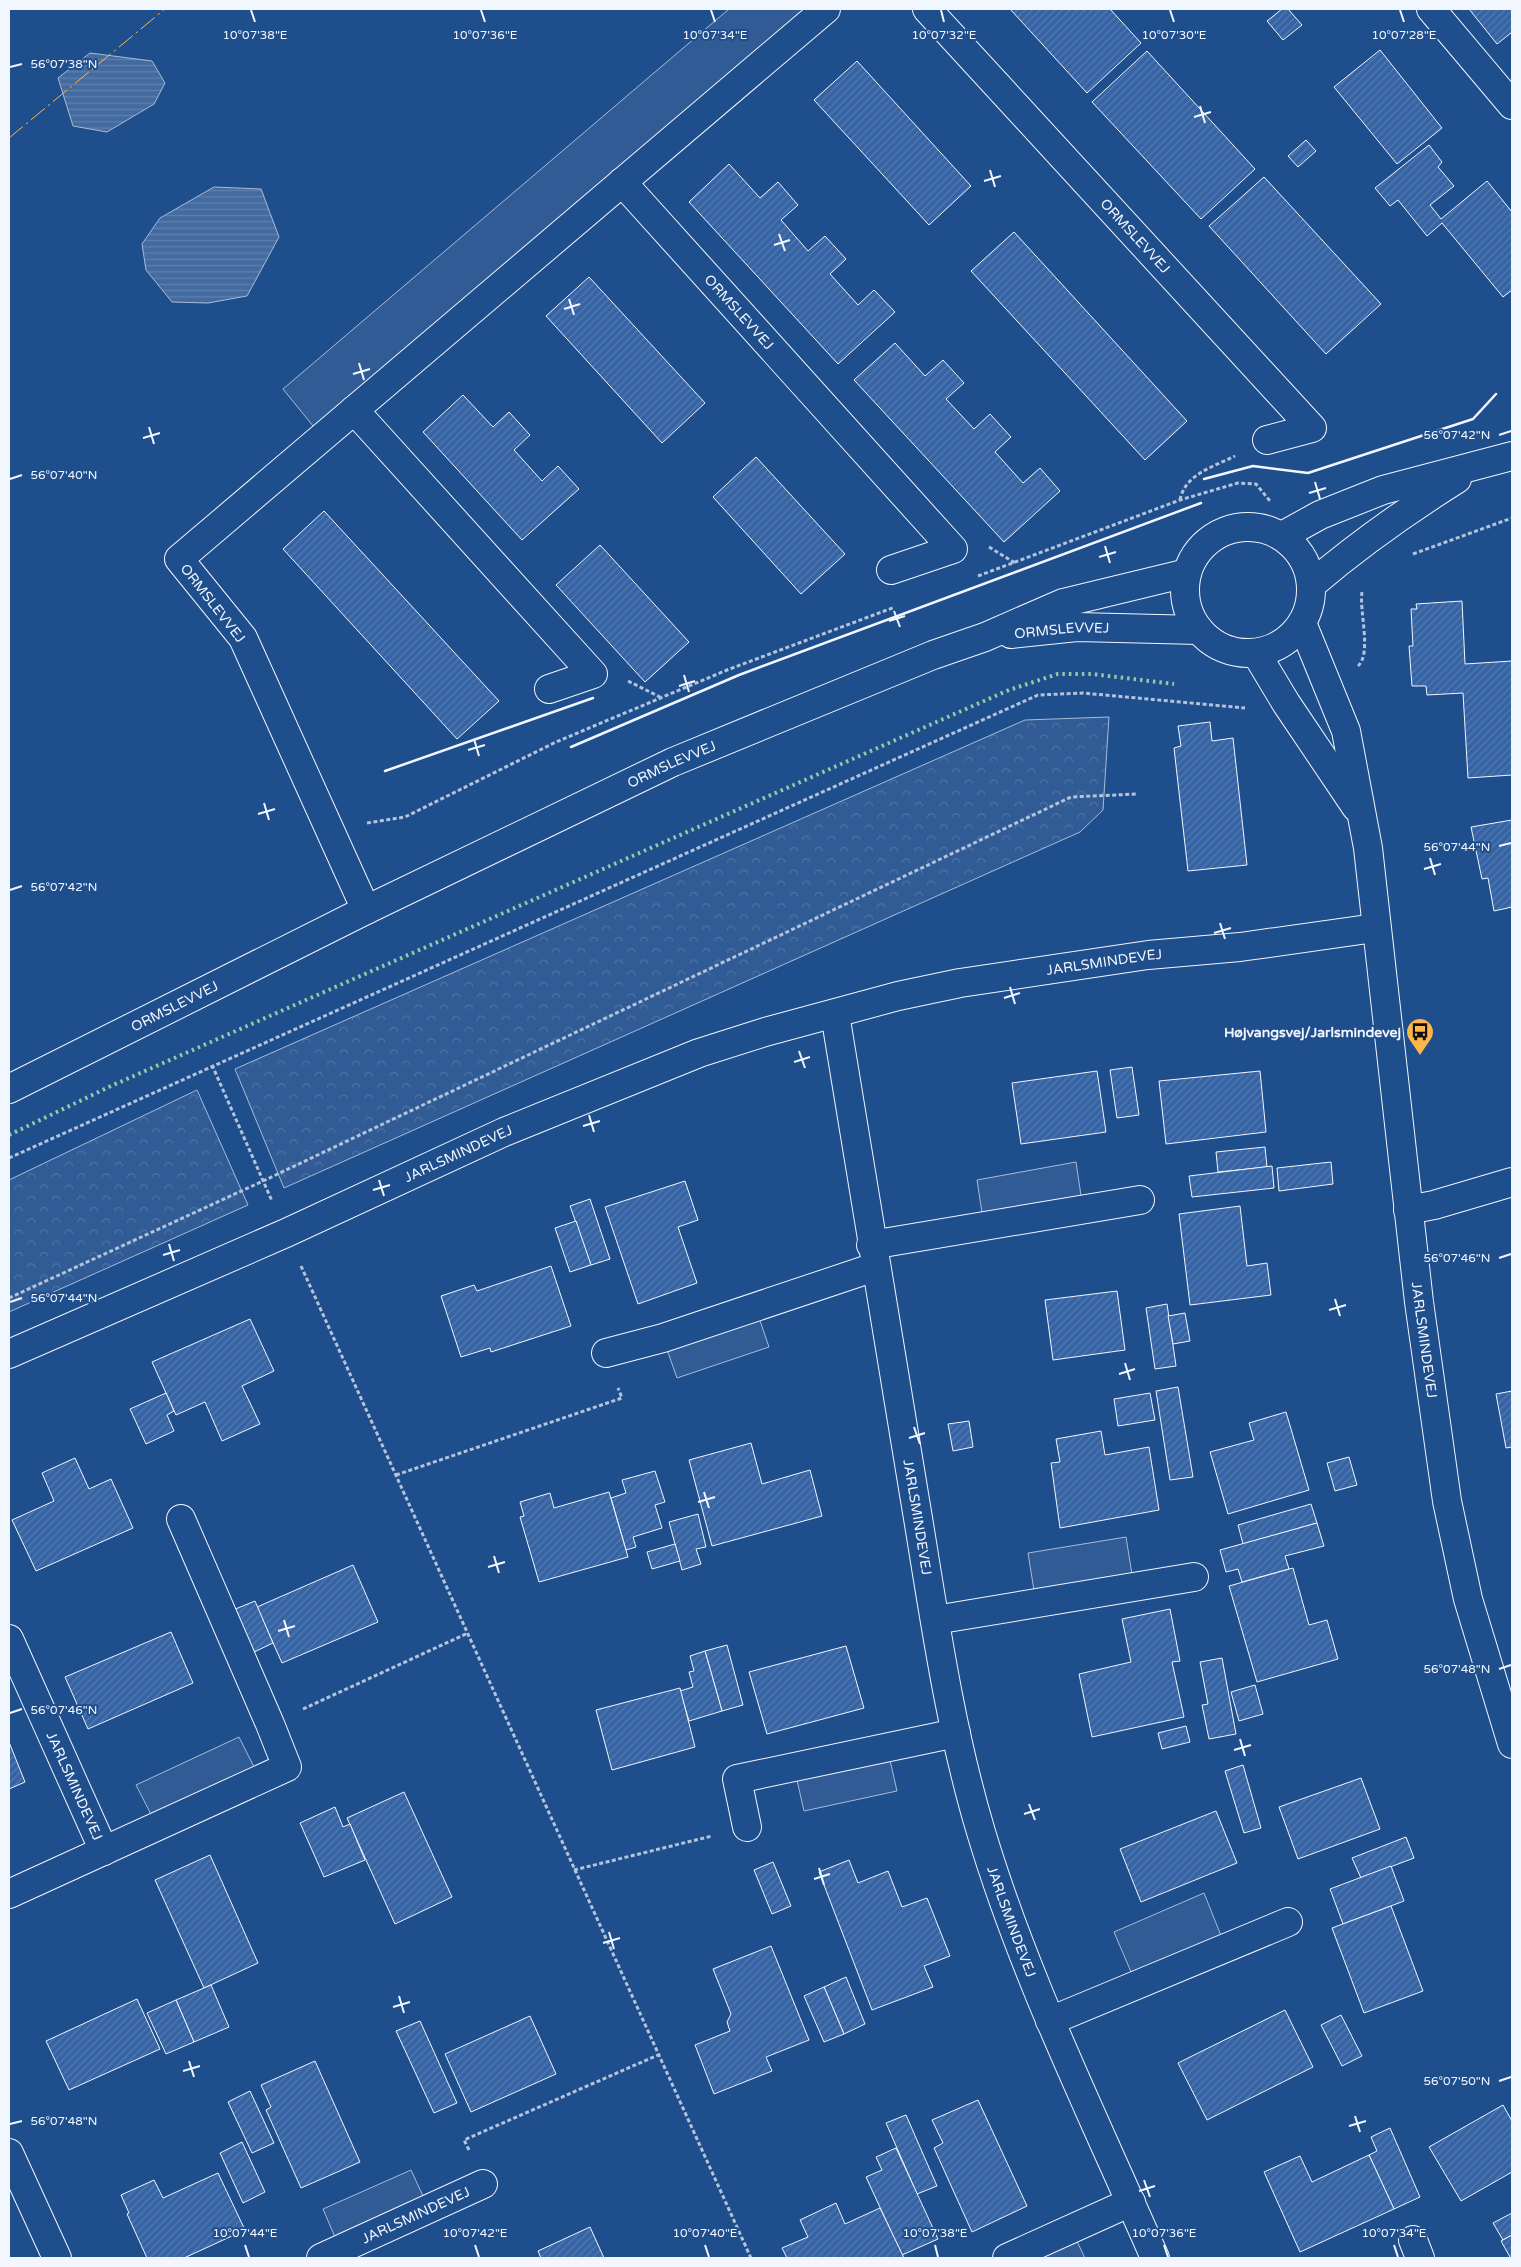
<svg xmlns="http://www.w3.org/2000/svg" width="1521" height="2267" font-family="'Varela Round',sans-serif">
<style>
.built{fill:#305b95;stroke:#a8bbd7}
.forest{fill:url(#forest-crowns);stroke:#a8bbd7}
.water{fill:url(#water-rules);stroke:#a8bbd7}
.building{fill:url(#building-hatch);stroke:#f2f6ff}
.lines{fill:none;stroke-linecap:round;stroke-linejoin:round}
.minor-casing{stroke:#f2f6ff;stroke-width:30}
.path{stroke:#b3c4dc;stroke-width:3;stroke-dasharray:4 2.5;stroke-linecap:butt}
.minor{stroke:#1f4e8c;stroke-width:28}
.hedge{stroke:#97c8a6;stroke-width:4;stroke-dasharray:2.5 4;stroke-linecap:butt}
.wall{stroke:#f2f6ff;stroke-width:2.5}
.power{stroke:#ffb74d;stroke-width:1;stroke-dasharray:18 4 2.5 4;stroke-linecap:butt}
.ticks{fill:none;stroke:#f2f6ff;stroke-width:2}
.labels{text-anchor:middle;stroke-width:4;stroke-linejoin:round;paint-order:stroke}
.street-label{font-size:14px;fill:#f2f6ff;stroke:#1f4e8c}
.poi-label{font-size:14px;font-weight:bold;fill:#f2f6ff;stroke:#1f4e8c;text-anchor:end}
.ticks-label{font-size:12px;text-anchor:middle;fill:#f2f6ff;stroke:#1f4e8c;stroke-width:4;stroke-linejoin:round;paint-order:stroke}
</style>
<defs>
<pattern id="forest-crowns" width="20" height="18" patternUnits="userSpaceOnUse" patternTransform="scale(1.25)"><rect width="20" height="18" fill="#305b95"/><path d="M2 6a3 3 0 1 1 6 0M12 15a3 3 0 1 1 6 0" fill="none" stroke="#4e73a5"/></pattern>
<pattern id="water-rules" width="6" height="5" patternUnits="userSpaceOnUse" patternTransform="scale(1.25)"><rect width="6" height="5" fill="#446ba0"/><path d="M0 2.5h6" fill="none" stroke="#5f81ae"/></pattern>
<pattern id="building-hatch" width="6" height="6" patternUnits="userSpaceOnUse" patternTransform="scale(1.25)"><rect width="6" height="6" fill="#3563a3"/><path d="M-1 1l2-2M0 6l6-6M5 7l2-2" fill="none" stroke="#537ab1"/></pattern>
</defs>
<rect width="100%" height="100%" fill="#1f4e8c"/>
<g class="built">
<path d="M729,9h97l-504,428 -39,-48z"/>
<path d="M1076,1162l7,47 -99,17 -7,-46z"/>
<path d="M755,1306l14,41 -92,31 -14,-40z"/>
<path d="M1126,1537l8,50 -98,16 -8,-50z"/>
<path d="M239,1737l21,42 -103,47 -21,-41z"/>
<path d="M887,1747l10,44 -93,20 -10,-44z"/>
<path d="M1204,1893l22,55 -89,38 -23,-54z"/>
<path d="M411,2170l18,39 -89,40 -17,-40z"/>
<path d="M1071,2229l14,29h-78z"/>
</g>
<g class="forest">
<path d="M1109,717l-6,93 -23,22 -796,356 -49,-119 790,-349z"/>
<path d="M197,1090l51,115 -239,107v-132z"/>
</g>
<g class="water">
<path d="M90,53l62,8 13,22 -11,21 -47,28 -34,-6 -15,-48z"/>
<path d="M214,187l47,2 18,48 -32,59 -39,7 -36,-1 -26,-32 -4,-26 18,-26z"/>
</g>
<g class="building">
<path d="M1010,9h100l31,34 -54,50z"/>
<path d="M1282,9h6l14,16 -19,15 -16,-19z"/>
<path d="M1469,9h43v23l-15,12z"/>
<path d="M1380,50l62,78 -45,36 -63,-77z"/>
<path d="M1147,51l108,118 -54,50 -109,-117z"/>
<path d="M857,61l114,125 -42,39 -115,-125z"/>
<path d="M1306,140l10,11 -18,16 -10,-11z"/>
<path d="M1429,145l13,17 -4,5 16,19 -24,19 11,14 46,-38 25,31v78l-9,7 -61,-74 -15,13 -29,-36 -8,6 -15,-18z"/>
<path d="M729,164l31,34 18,-16 20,23 -17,15 27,31 17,-15 21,23 -16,15 28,31 16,-15 21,22 -57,52 -149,-162z"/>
<path d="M1264,177l117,127 -55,50 -117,-128z"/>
<path d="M1014,232l173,189 -42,39 -174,-189z"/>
<path d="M589,277l116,126 -43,40 -116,-127z"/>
<path d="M895,343l30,33 18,-16 21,23 -18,16 28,30 16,-15 21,23 -16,15 28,31 17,-15 20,23 -56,51 -150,-162z"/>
<path d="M463,395l30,32 16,-15 21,23 -16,15 28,31 16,-15 21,23 -57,51 -99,-108z"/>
<path d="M756,457l89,97 -44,40 -88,-97z"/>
<path d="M324,511l175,190 -42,38 -174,-190z"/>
<path d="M600,545l89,97 -44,40 -89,-97z"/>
<path d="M1462,601l3,63 47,-3v114l-44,3 -5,-85 -36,2 -1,-9h-14l-3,-40h4l-2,-37h6l-1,-5z"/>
<path d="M1210,722l2,19 21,-3 14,127 -59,6 -14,-123 7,-2 -3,-20z"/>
<path d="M1512,820v87l-18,4 -6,-33 -6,1 -11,-52z"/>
<path d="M1132,1067l7,48 -22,3 -7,-48z"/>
<path d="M1097,1071l9,61 -85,12 -9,-61z"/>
<path d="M1260,1071l6,61 -100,12 -7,-63z"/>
<path d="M1265,1147l2,20 -49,5 -2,-20z"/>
<path d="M1331,1162l2,22 -54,7 -2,-23z"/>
<path d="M1272,1166l2,22 -82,9 -3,-21z"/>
<path d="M685,1181l13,39 -20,7 19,56 -59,21 -33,-97z"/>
<path d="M590,1199l20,60 -19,6 -21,-59z"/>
<path d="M1240,1206l7,60 20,-3 4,32 -81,10 -11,-91z"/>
<path d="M576,1221l15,44 -21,7 -15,-44z"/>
<path d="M551,1266l20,60 -80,26 -1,-4 -29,9 -20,-61 33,-11 3,6z"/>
<path d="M1117,1291l8,59 -72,10 -8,-60z"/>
<path d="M1167,1304l9,62 -21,3 -9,-61z"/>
<path d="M1185,1313l5,28 -17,3 -5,-28z"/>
<path d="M250,1319l24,52 -32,15 18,38 -38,17 -17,-39 -29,13 -24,-53z"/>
<path d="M1178,1387l15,90 -23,3 -14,-89z"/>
<path d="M1512,1391v56l-6,1 -10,-54z"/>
<path d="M166,1393l8,18 -7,4 7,16 -28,13 -16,-35z"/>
<path d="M1150,1393l5,27 -37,6 -4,-27z"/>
<path d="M1286,1412l23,78 -81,24 -18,-62 44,-12 -5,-17z"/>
<path d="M969,1421l4,26 -20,4 -5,-27z"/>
<path d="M1101,1431l4,24 44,-8 10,63 -99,18 -9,-65 9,-1 -4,-23z"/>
<path d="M751,1443l11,41 48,-14 12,46 -110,30 -23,-86z"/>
<path d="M1349,1457l8,28 -22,6 -8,-28z"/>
<path d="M75,1458l14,31 22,-10 22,49 -97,43 -24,-51 42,-19 -12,-28z"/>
<path d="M655,1471l10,31 -10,3 7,23 -29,9 3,10 -10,3 -15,-52 15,-5 -4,-13z"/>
<path d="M609,1492l19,65 -89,25 -19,-65 4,-1 -4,-14 30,-9 4,15z"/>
<path d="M1311,1504l6,19 -74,21 -5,-19z"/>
<path d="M698,1514l8,33 -10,2 5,15 -19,6 -13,-48z"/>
<path d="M1317,1523l7,23 -39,10 4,13 -47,13 -4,-13 -12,3 -6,-22z"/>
<path d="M675,1544l5,17 -28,8 -5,-17z"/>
<path d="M353,1565l25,57 -96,41 -25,-56z"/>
<path d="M1293,1568l16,57 18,-5 11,39 -81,23 -28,-96z"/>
<path d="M255,1601l18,42 -21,10 -19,-43z"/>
<path d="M1170,1609l10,52 -8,1 12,55 -92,20 -13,-63 52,-12 -9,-43z"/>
<path d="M171,1632l22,51 -105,46 -23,-52z"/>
<path d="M727,1645l16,60 -21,6 -17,-60z"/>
<path d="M846,1646l18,62 -97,26 -18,-62z"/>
<path d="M705,1651l17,60 -33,10 -9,-30 13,-4 -4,-15 5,-1 -4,-15z"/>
<path d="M1222,1658l14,76 -27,5 -7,-34 6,-1 -8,-42z"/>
<path d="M1255,1685l8,29 -24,7 -8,-29z"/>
<path d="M680,1688l15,59 -83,23 -16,-60z"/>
<path d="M1186,1726l4,16 -28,7 -4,-16z"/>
<path d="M9,1742l16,40 -16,7z"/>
<path d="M1243,1765l18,63 -17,5 -19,-62z"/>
<path d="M1361,1778l19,51 -82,30 -19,-52z"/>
<path d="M404,1792l48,105 -57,27 -48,-106z"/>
<path d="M335,1807l8,20 7,-3 15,36 -41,17 -24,-54z"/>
<path d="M1216,1811l21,52 -96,39 -21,-53z"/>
<path d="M1406,1837l8,21 -53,20 -9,-20z"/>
<path d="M210,1855l48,108 -54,25 -49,-108z"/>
<path d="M849,1860l9,23 30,-12 14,36 25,-9 23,58 -26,10 9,21 -61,23 -53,-138z"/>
<path d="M773,1862l18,44 -19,8 -18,-44z"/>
<path d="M1391,1866l13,35 -61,23 -13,-35z"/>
<path d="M1391,1906l32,85 -59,22 -32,-85z"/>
<path d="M771,1946l38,94 -43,17 6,14 -58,23 -19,-49 35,-14 -3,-9 4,-8 -18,-45z"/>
<path d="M846,1977l19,47 -21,10 -20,-47z"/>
<path d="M211,1985l18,42 -35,15 -18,-42z"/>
<path d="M824,1987l20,47 -20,8 -20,-46z"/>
<path d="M137,1999l23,50 -91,41 -23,-49z"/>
<path d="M176,2000l18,42 -28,12 -19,-41z"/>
<path d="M1285,2010l28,57 -106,53 -29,-57z"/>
<path d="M1341,2015l21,41 -20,10 -21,-41z"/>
<path d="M530,2016l26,58 -85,38 -26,-58z"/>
<path d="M420,2021l37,82 -23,10 -38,-82z"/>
<path d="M315,2061l45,101 -59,26 -35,-78 5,-3 -10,-22z"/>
<path d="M250,2091l24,52 -22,10 -24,-51z"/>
<path d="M978,2100l49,106 -55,26 -38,-84 9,-5 -11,-23z"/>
<path d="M1503,2105l9,16v51l-51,29 -32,-54z"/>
<path d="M906,2115l31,71 -20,8 -31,-71z"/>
<path d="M1390,2128l30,69 -26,12 -25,-54 8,-4 -6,-14z"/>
<path d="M242,2142l23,50 -22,11 -23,-50z"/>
<path d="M896,2148l42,91 -36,16 -36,-78 16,-7 -6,-13z"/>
<path d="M1369,2155l25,54 -94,43 -36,-80 36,-16 12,26z"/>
<path d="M218,2173l27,57 -61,28h-37l-20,-44 2,-1 -8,-18 33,-15 9,18z"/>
<path d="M836,2203l9,21 35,-16 24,50h-117l-5,-10 26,-11 -8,-17z"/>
<path d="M1512,2213v22l-9,5 -10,-17z"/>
<path d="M590,2227l14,31h-63l-3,-7z"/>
<path d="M1512,2235v23h-5l3,-1 -9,-16z"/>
</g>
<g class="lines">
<defs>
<g id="minor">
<path id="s1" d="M927,9l385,419 -45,12"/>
<path d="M1431,9l81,96"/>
<path id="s2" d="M622,182l331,367 -62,21"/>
<path d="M354,410l239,264 -44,15"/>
<circle cx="1248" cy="590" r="63"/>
<path d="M1282,536l38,-21 63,-25 129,-34"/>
<path d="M1311,585c47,-40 95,-74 146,-106"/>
<path id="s3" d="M1302,623l44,108 22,117 51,454 28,199 21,98 44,145"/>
<path id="s4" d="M1011,634l66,-7 122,3"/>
<path d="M1256,653l30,50 70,104"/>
<path d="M366,910l-123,-272 -64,-79 647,-550"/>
<path id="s5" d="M835,1014c25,160 52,320 79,480 19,113 34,228 67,338 44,147 113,285 174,426"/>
<path id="s6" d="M9,1089l357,-179 307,-148 260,-107 52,-18 78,-34 124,-30"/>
<path d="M1408,1210l26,-5 78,-23"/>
<path d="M871,1245l269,-45"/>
<path d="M606,1353l57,-15 212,-71"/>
<path id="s7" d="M9,1354l277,-121 218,-101 195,-79 66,-21 133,-36 62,-13 188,-28 92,-8 135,-19"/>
<path d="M935,1620l259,-43"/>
<path id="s8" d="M9,1639l95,212"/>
<path d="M747,1827l-10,-48 219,-46"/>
<path d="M9,1894l278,-127 -17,-43 -89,-205"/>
<path d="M1050,2021l238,-99"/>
<path d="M9,2153l48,105"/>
<path d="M1413,2240l7,18"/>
<path id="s9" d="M321,2258l162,-74"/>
<path d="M1007,2258l124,-56"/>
</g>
</defs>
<use href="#minor" class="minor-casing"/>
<g class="path">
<path d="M1180,500c5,-26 33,-33 55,-44"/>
<path d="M989,547l26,16"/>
<path d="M1413,554l99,-36"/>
<path d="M978,576l202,-76 58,-17 18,1 14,17"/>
<path d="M1358,666c14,-13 1,-55 4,-74"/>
<path d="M628,681l32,16"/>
<path d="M367,823l38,-6 151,-75 171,-72 168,-63"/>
<path d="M212,1065l60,136"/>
<path d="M9,1158l1029,-463 45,-2 162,15"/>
<path d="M301,1266l450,992"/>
<path d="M9,1298l254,-117 808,-384 66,-3"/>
<path d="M396,1475l226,-77 -4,-10"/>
<path d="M303,1709l165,-76"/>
<path d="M574,1870l138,-34"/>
<path d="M469,2150l-5,-10 194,-85"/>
</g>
<use href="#minor" class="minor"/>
<path class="hedge" d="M9,1135l102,-49 898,-396 49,-16h34l82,10"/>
<g class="wall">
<path d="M1204,479l49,-13 55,7 165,-54 23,-25"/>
<path d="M571,747l168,-72 462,-172"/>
<path d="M385,771l208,-73"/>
</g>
<path class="power" d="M9,138l156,-129"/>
</g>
<path class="ticks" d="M251,10l4,12M481,10l4,12M711,10l4,12M941,10l3,12M1170,10l4,12M1400,10l4,12M10,67l12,-3M1200,106l5,17M1194,117l17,-5M990,170l5,17M984,181l17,-5M779,234l6,17M774,245l16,-5M569,299l5,16M564,309l16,-5M359,363l5,17M353,374l17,-5M149,427l5,17M1499,435l12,-4M143,438l17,-5M10,479l12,-4M1315,482l5,17M1309,493l17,-5M1105,546l5,17M1099,557l17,-5M894,611l6,16M889,621l16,-5M684,675l5,17M679,686l16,-5M474,739l5,17M468,750l17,-5M264,803l5,17M258,814l17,-5M1499,846l12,-3M1430,858l5,17M1424,869l17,-5M10,890l12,-4M1220,923l5,16M1214,933l17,-5M1010,987l5,17M1004,998l16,-5M799,1051l6,17M794,1062l16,-5M589,1115l5,17M583,1126l17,-5M379,1180l5,16M373,1190l17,-5M169,1244l5,17M163,1255l17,-5M1499,1258l12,-4M1335,1299l5,17M10,1302l12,-4M1329,1310l17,-5M1125,1363l5,17M1119,1374l16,-5M914,1427l6,17M909,1438l16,-5M704,1492l5,16M698,1502l17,-5M494,1556l5,17M488,1567l17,-5M284,1620l5,17M278,1631l17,-5M1499,1669l12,-4M10,1713l12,-4M1240,1739l5,17M1234,1750l17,-5M1029,1804l6,16M1024,1814l16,-5M819,1868l5,17M814,1879l16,-5M609,1932l5,17M603,1943l17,-5M399,1996l5,17M393,2007l17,-5M189,2061l5,16M183,2071l17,-5M1499,2081l12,-4M1355,2116l5,16M10,2124l12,-3M1349,2126l17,-5M1144,2180l6,17M1139,2191l16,-5M245,2245l4,12M475,2245l4,12M705,2245l4,12M935,2245l3,12M1164,2245l4,12M1394,2245l4,12"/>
<defs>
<symbol id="bus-pin" viewBox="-11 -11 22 30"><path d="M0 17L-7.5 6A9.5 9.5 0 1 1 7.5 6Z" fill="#ffb74d" stroke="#1f4e8c"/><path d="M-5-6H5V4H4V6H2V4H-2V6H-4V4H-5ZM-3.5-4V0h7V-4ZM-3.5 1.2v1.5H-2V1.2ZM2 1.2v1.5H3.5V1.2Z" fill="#111"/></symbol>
</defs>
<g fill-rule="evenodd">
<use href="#bus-pin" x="1404" y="1016" width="32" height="43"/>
</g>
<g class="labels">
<g class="street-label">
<text dy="5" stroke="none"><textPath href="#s1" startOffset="308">ORMSLEVVEJ</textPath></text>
<text dy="5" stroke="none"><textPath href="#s2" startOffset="175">ORMSLEVVEJ</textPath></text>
<text transform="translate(213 603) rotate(52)" y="5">ORMSLEVVEJ</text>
<text dy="5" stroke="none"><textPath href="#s4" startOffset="51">ORMSLEVVEJ</textPath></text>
<text dy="5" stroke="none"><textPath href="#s6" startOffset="738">ORMSLEVVEJ</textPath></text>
<text dy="5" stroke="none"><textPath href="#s7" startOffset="1169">JARLSMINDEVEJ</textPath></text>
<text dy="5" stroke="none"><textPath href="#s6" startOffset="185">ORMSLEVVEJ</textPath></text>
<text dy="5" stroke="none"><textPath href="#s7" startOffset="492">JARLSMINDEVEJ</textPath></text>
<text dy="5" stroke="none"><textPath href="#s3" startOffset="731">JARLSMINDEVEJ</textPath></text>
<text dy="5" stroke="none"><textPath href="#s5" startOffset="510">JARLSMINDEVEJ</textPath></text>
<text dy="5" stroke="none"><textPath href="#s8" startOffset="161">JARLSMINDEVEJ</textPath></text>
<text dy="5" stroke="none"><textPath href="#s5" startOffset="926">JARLSMINDEVEJ</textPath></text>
<text dy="5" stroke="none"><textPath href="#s9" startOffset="104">JARLSMINDEVEJ</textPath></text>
</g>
<g class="poi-label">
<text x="1401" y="1037">Højvangsvej/Jarlsmindevej</text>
</g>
</g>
<g class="ticks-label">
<text x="255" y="39">10°07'38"E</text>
<text x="485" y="39">10°07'36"E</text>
<text x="715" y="39">10°07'34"E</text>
<text x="944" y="39">10°07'32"E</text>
<text x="1174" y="39">10°07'30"E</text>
<text x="1404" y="39">10°07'28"E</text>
<text x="64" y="68">56°07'38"N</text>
<text x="1457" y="439">56°07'42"N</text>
<text x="64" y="479">56°07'40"N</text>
<text x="1457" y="851">56°07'44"N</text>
<text x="64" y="891">56°07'42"N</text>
<text x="1457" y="1262">56°07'46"N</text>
<text x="64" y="1302">56°07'44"N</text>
<text x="1457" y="1673">56°07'48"N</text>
<text x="64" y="1714">56°07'46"N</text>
<text x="1457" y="2085">56°07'50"N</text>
<text x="64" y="2125">56°07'48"N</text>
<text x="245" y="2237">10°07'44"E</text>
<text x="475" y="2237">10°07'42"E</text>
<text x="705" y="2237">10°07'40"E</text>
<text x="935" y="2237">10°07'38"E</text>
<text x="1164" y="2237">10°07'36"E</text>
<text x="1394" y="2237">10°07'34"E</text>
</g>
<rect width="1521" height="2267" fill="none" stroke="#f2f6ff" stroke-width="20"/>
</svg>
